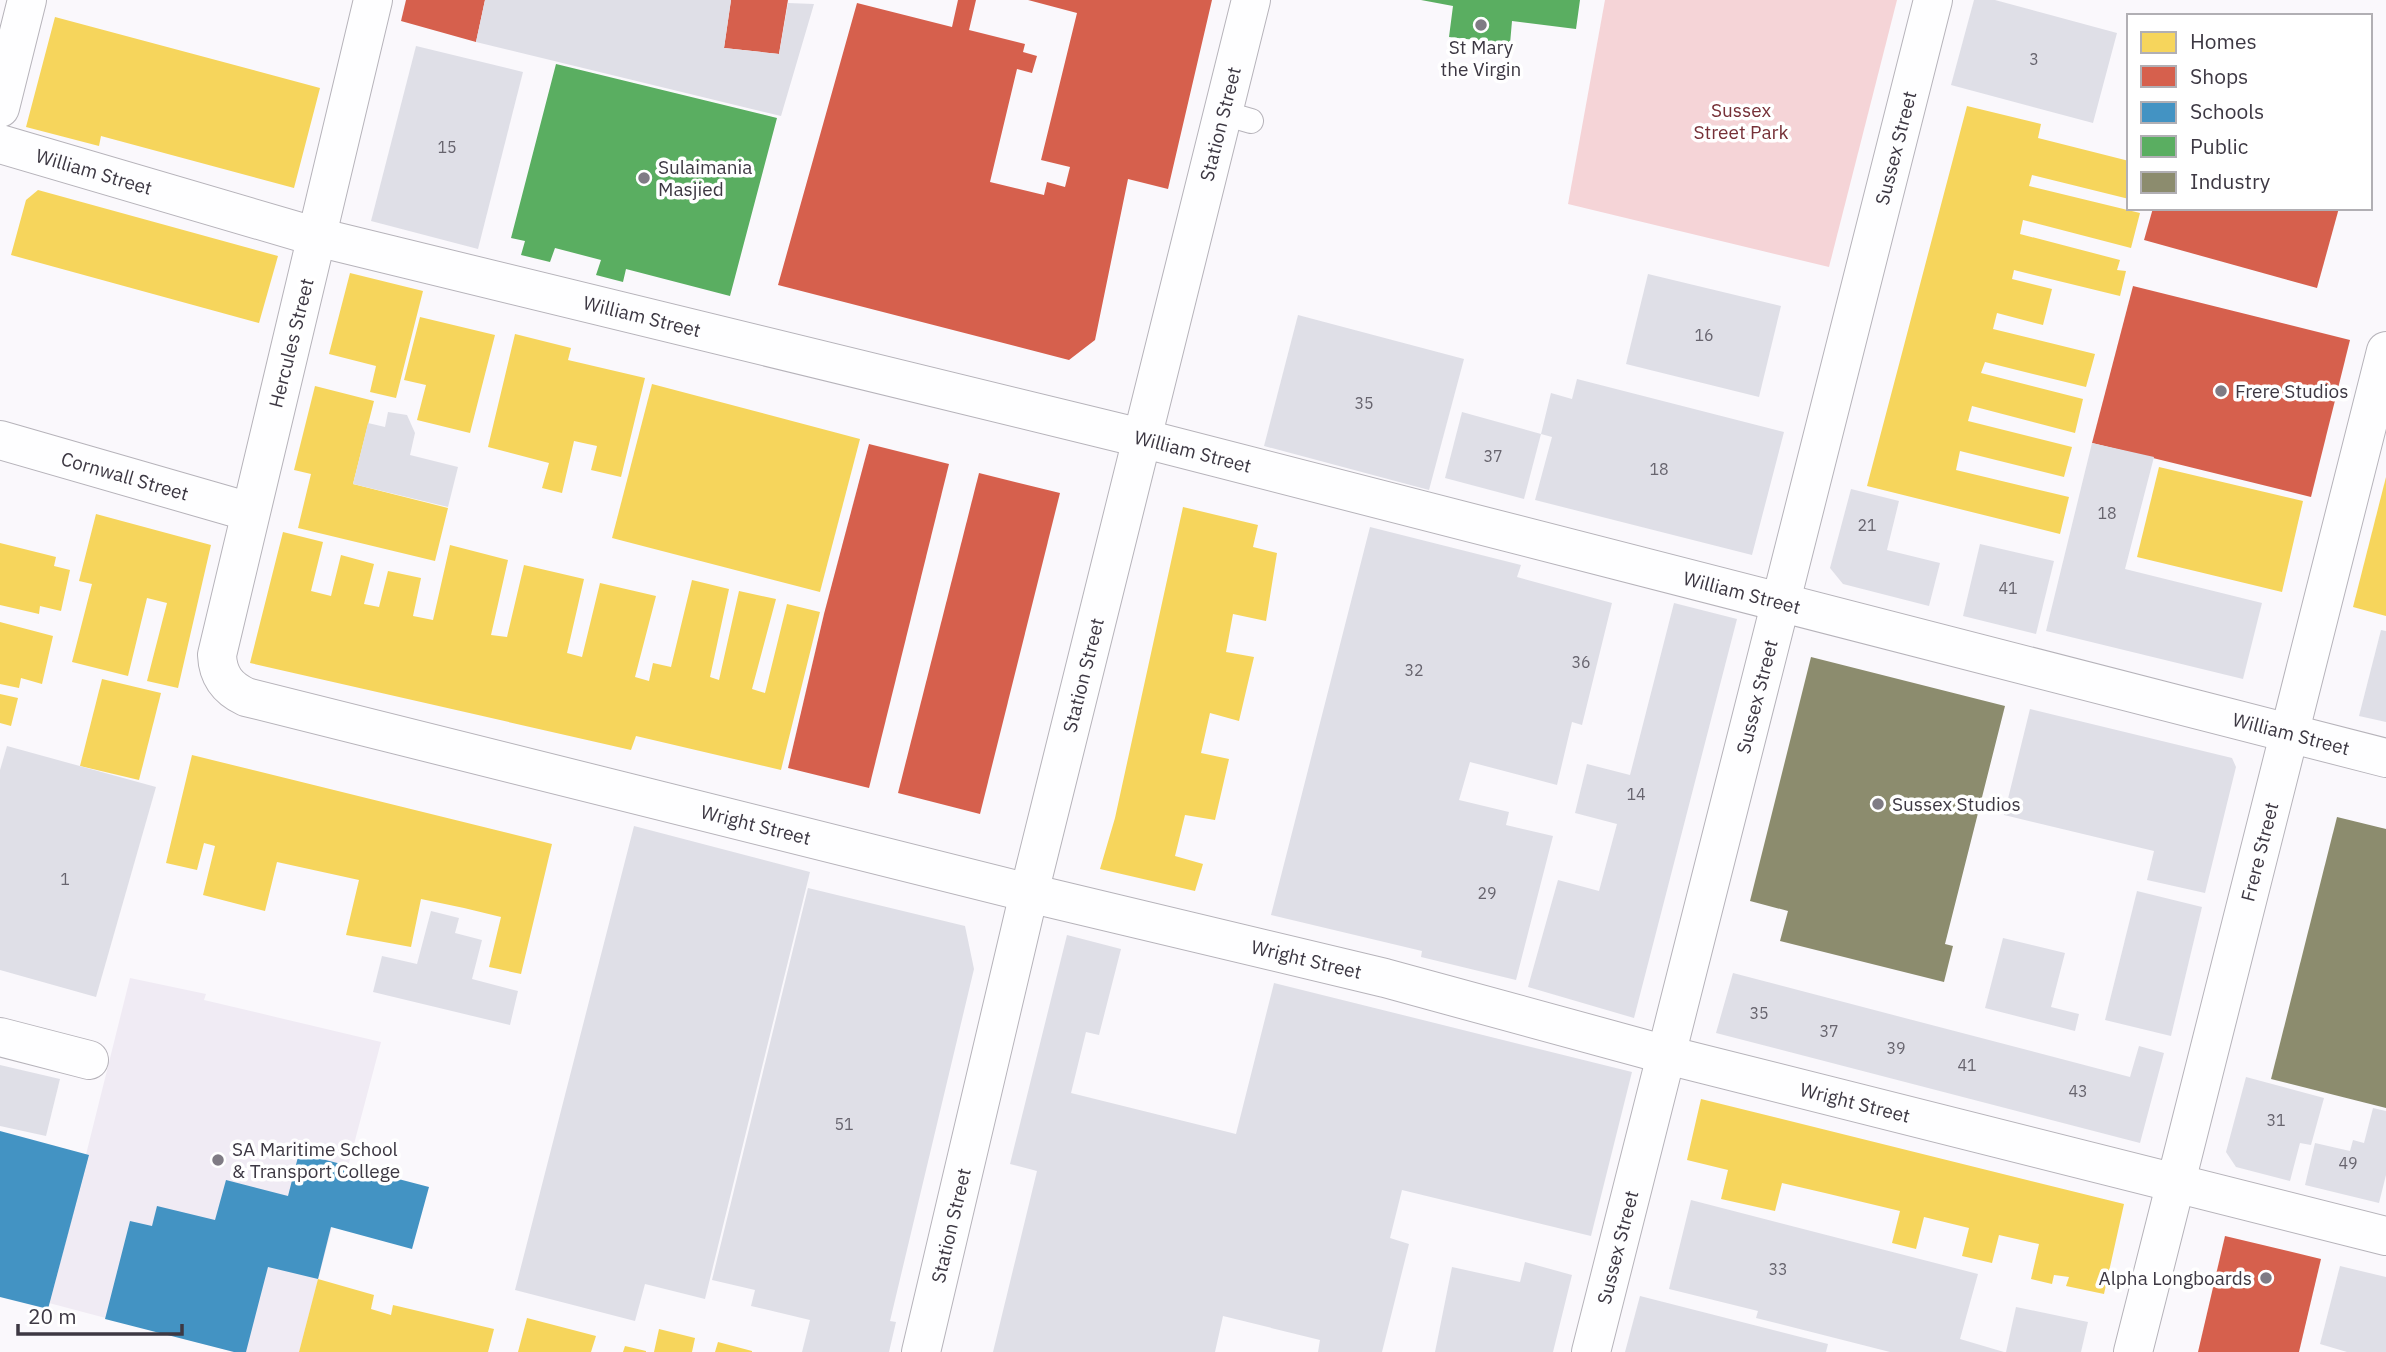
<svg xmlns="http://www.w3.org/2000/svg" width="2386" height="1352" font-family="'IBM Plex Sans',sans-serif">
<style>
.built{fill:#f0ebf4}
.green{fill:#f5d4d7}
.homes{fill:#f6d55c}
.shops{fill:#d6604d}
.schools{fill:#4393c3}
.public{fill:#5aae61}
.industry{fill:#8c8c6e}
.building{fill:#dfdfe7}
.lines{fill:none;stroke-linecap:round;stroke-linejoin:round}
.lane-casing{stroke:#b6b3ba;stroke-width:26}
.street-casing{stroke:#b6b3ba;stroke-width:40}
.lane{stroke:#fefeff;stroke-width:24}
.street{stroke:#fefeff;stroke-width:38}
.poi-dot{fill:#7f7b84;stroke:#fff;stroke-width:2.5}
.labels{text-anchor:middle;stroke-width:7;stroke-linejoin:round;paint-order:stroke}
.number-label{font-size:16px;fill:#67646e}
.poi-label{font-size:19px;fill:#3d3843;stroke:#fff;text-anchor:start}
.park-label{font-size:19px;fill:#763037;stroke:#fff}
.street-label{font-size:19px;fill:#3d3843;stroke:#fff}
</style>
<rect width="100%" height="100%" fill="#faf8fc"/>
<path class="built" d="M130,978l76,16 -2,6 177,42 -82,310h-65l-185,-49z"/>
<path class="green" d="M1605,0h292l-68,267 -261,-63z"/>
<g class="homes">
<path d="M55,17l265,71 -26,100 -193,-52 -2,10 -73,-19z"/>
<path d="M1967,106l74,18 -3,14 91,23v38l-97,-24 -3,11 111,27 -9,35 -108,-28 -3,14 100,26 -3,10 9,1 -6,25 -106,-26 -2,9 40,10 -9,36 -46,-12 -4,16 102,25 -9,33 -101,-25 -4,11 102,26 -8,34 -103,-27 -4,15 104,26 -8,30 -104,-26 -4,19 113,27 -9,37 -193,-48z"/>
<path d="M38,190l240,66 -19,67 -248,-68 15,-55z"/>
<path d="M350,273l73,18 -27,107 -26,-6 6,-26 -47,-12z"/>
<path d="M420,317l75,18 -25,98 -53,-13 9,-35 -22,-5z"/>
<path d="M515,334l56,14 -3,12 77,18 -24,99 -30,-7 6,-24 -23,-5 -12,52 -20,-5 7,-25 -61,-16z"/>
<path d="M652,384l208,55 -40,153 -208,-54z"/>
<path d="M315,386l59,15 -21,83 95,24 -13,53 -137,-33 13,-54 -17,-4z"/>
<path d="M2159,467l144,34 -21,91 -145,-35z"/>
<path d="M2386,477v139l-33,-9z"/>
<path d="M1183,507l75,18 -5,22 24,6 -11,68 -33,-7 -7,38 28,5 -15,64 -29,-8 -9,40 28,6 -14,61 -30,-5 -10,41 28,8 -8,27 -95,-22 15,-51z"/>
<path d="M96,514l115,31 -33,143 -31,-7 20,-78 -20,-5 -19,78 -56,-14 20,-78 -13,-3z"/>
<path d="M283,532l40,10 -12,49 20,5 10,-41 33,9 -10,40 15,3 9,-36 33,7 -8,38 20,4 17,-75 58,15 -17,75 16,2 17,-72 60,14 -17,74 15,4 18,-74 56,13 -21,81 14,4 4,-18 18,4 21,-87 37,9 -19,88 9,3 20,-89 37,8 -24,90 13,4 22,-89 33,8 -39,158 -145,-34 -5,14 -381,-87z"/>
<path d="M0,543l56,14 -2,9 16,4 -9,41 -21,-5 -1,8 -39,-9z"/>
<path d="M0,622l53,14 -11,48 -21,-6 -2,10 -19,-4z"/>
<path d="M102,679l59,14 -22,87 -59,-14z"/>
<path d="M0,694l18,4 -7,28 -11,-3z"/>
<path d="M192,755l360,89 -31,130 -32,-7 12,-50 -37,-9 -43,-9 -10,48 -65,-12 13,-55 -82,-18 -12,49 -62,-16 12,-49 -11,-3 -7,27 -31,-7z"/>
<path d="M1701,1099l423,105 -20,90 -38,-8 3,-9 -15,-2 -2,9 -21,-5 8,-35 -40,-9 -7,28 -30,-7 7,-28 -45,-11 -8,32 -24,-6 8,-32 -75,-18 -43,-10 -7,28 -54,-12 7,-29 -41,-10z"/>
<path d="M318,1279l56,16 -3,14 20,6 2,-10 101,24 -6,23h-189z"/>
<path d="M527,1318l69,18 -5,16h-73z"/>
<path d="M659,1329l36,9 -3,14h-38z"/>
<path d="M718,1342l34,9v1h-37z"/>
<path d="M625,1346l21,5v1h-23z"/>
</g>
<g class="shops">
<path d="M406,0h79l-9,42 -75,-21z"/>
<path d="M731,0h57l-9,54 -55,-6z"/>
<path d="M958,0h18l-7,30 56,14 -2,8 14,4 -5,17 -15,-4 -27,113 54,13 3,-13 18,5 5,-20 -29,-7 36,-147 -49,-13h184l-44,189 -40,-10 -33,161 -26,20 -291,-75 79,-282 95,24z"/>
<path d="M2153,208h186l-22,80 -173,-48z"/>
<path d="M2133,286l217,54 -39,157 -219,-54z"/>
<path d="M869,444l80,20 -80,324 -81,-20 36,-154z"/>
<path d="M979,473l81,20 -80,321 -82,-21z"/>
<path d="M2225,1236l96,23 -22,93h-101z"/>
</g>
<g class="schools">
<path d="M0,1131l89,24 -41,154 -48,-12z"/>
<path d="M299,1153l130,34 -17,62 -81,-22 -13,52 -50,-12 -22,85h-12l-129,-33 25,-98 22,5 5,-20 58,14 11,-40 62,16z"/>
</g>
<g class="public">
<path d="M1421,0h159l-4,29 -64,-8 -2,23 -61,-7 4,-31z"/>
<path d="M556,64l221,54 -47,178 -104,-27 -3,13 -27,-7 5,-15 -46,-12 -5,14 -29,-7 4,-14 -14,-3z"/>
</g>
<g class="industry">
<path d="M1811,657l194,49 -60,238 8,2 -9,36 -164,-41 8,-30 -38,-10z"/>
<path d="M2337,817l49,12v279l-115,-29z"/>
</g>
<g class="building">
<path d="M485,0h246l-7,48 55,6 9,-51 26,1 -33,112 -305,-74z"/>
<path d="M1974,0h21l122,33 -24,90 -142,-38z"/>
<path d="M416,46l107,26 -45,177 -107,-28z"/>
<path d="M1648,274l133,32 -22,91 -133,-33z"/>
<path d="M1298,315l166,44 -35,131 -165,-44z"/>
<path d="M1577,379l207,53 -32,123 -217,-55 17,-63 -11,-3 10,-41 21,6z"/>
<path d="M388,412l19,3 8,18 -5,22 48,12 -10,40 -95,-23 15,-61 17,4z"/>
<path d="M1462,412l79,22 -17,65 -79,-21z"/>
<path d="M2092,443l62,14 -29,112 137,34 -19,76 -197,-48z"/>
<path d="M1851,489l48,12 -12,49 53,13 -11,43 -86,-22 -13,-16z"/>
<path d="M1370,527l151,38 -4,12 95,26 -30,122 -10,-3 -15,63 -87,-23 -11,38 50,12 -3,13 47,11 -37,144 -95,-23 1,-6 -151,-36z"/>
<path d="M1980,544l74,17 -18,73 -73,-18z"/>
<path d="M1674,603l63,16 -103,399 -106,-31 30,-107 41,11 18,-67 -42,-11 12,-49 43,11z"/>
<path d="M2381,630l5,1v91l-27,-6z"/>
<path d="M2030,709l202,49 4,9 -31,126 -58,-13 7,-29 -150,-36z"/>
<path d="M7,746l149,41 -60,210 -96,-27v-200z"/>
<path d="M634,826l176,46 -105,427 -60,-15 -10,37 -120,-31z"/>
<path d="M808,888l157,38 9,43 -84,352 6,1 -7,30h-87l8,-32 -59,-14 4,-16 -43,-10z"/>
<path d="M2137,891l65,16 -31,129 -66,-16z"/>
<path d="M431,911l28,7 -4,15 27,7 -10,39 46,12 -8,34 -137,-33 9,-36 35,8z"/>
<path d="M1067,935l54,14 -22,86 -13,-3 -15,61 165,41 38,-151 358,89 -41,164 -189,-46 -12,48 19,6 -27,108h-64l2,-12 -97,-24 -8,36h-222l44,-181 -27,-7z"/>
<path d="M2003,938l62,15 -14,54 28,7 -4,17 -90,-23z"/>
<path d="M1733,973l397,104 9,-31 25,7 -24,90 -424,-110z"/>
<path d="M0,1065l60,14 -14,57 -46,-10z"/>
<path d="M2246,1077l78,21 -13,47 -11,-2 -10,38 -54,-14 -10,-15z"/>
<path d="M2373,1108l13,3v64l-7,28 -74,-18 10,-42 35,8 3,-11 11,3z"/>
<path d="M1691,1200l287,74 -18,65 44,13h-114l-134,-34 2,-7 -89,-22z"/>
<path d="M1525,1262l47,13 -19,77h-118l17,-85 68,15z"/>
<path d="M2340,1266l46,11v75h-39l-27,-8z"/>
<path d="M1640,1296l188,48 -2,8h-201z"/>
<path d="M2016,1307l72,15 -7,30h-75z"/>
</g>
<g class="lines">
<defs>
<path id="lane" d="M1223,113l28,8"/>
<g id="street">
<path id="s1" d="M373,0l-156,655c1,21 10,33 29,42l783,196 356,85 278,76 723,182"/>
<path d="M0,108l27,-108"/>
<path id="s2" d="M0,144l317,93 824,201 1245,320"/>
<path id="s3" d="M0,440l250,72"/>
<path d="M0,1037l89,23"/>
<path id="s4" d="M921,1352l108,-459 222,-893"/>
<path id="s5" d="M1591,1352l342,-1352"/>
<path id="s6" d="M2133,1352l253,-1001"/>
</g>
</defs>
<use href="#lane" class="lane-casing"/>
<use href="#street" class="street-casing"/>
<use href="#lane" class="lane"/>
<use href="#street" class="street"/>
</g>
<g class="poi-dot">
<circle cx="1481" cy="25" r="7"/>
<circle cx="644" cy="178" r="7"/>
<circle cx="2221" cy="391" r="7"/>
<circle cx="1878" cy="804" r="7"/>
<circle cx="218" cy="1160" r="7"/>
<circle cx="2266" cy="1278" r="7"/>
</g>
<g class="labels">
<g class="number-label">
<text x="2034" y="65">3</text>
<text x="447" y="153">15</text>
<text x="1704" y="341">16</text>
<text x="1364" y="409">35</text>
<text x="1493" y="462">37</text>
<text x="1659" y="475">18</text>
<text x="2107" y="519">18</text>
<text x="1867" y="531">21</text>
<text x="2008" y="594">41</text>
<text x="1581" y="668">36</text>
<text x="1414" y="676">32</text>
<text x="1636" y="800">14</text>
<text x="65" y="885">1</text>
<text x="1487" y="899">29</text>
<text x="1759" y="1019">35</text>
<text x="1829" y="1037">37</text>
<text x="1896" y="1054">39</text>
<text x="1967" y="1071">41</text>
<text x="2078" y="1097">43</text>
<text x="2276" y="1126">31</text>
<text x="844" y="1130">51</text>
<text x="2348" y="1169">49</text>
<text x="1778" y="1275">33</text>
</g>
<g class="poi-label">
<text x="1481" y="54" text-anchor="middle">St Mary<tspan x="1481" dy="22">the Virgin</tspan></text>
<text x="658" y="174">Sulaimania<tspan x="658" dy="22">Masjied</tspan></text>
<text x="2235" y="398">Frere Studios</text>
<text x="1892" y="811">Sussex Studios</text>
<text x="232" y="1156">SA Maritime School<tspan x="232" dy="22">&amp; Transport College</tspan></text>
<text x="2252" y="1285" text-anchor="end">Alpha Longboards</text>
</g>
<g class="park-label">
<text x="1741" y="117">Sussex<tspan x="1741" dy="22">Street Park</tspan></text>
</g>
<g class="street-label">
<text dy="7" stroke="none"><textPath href="#s4" startOffset="1264">Station Street</textPath></text>
<text dy="7" stroke="none"><textPath href="#s5" startOffset="1242">Sussex Street</textPath></text>
<text dy="7" stroke="none"><textPath href="#s2" startOffset="98">William Street</textPath></text>
<text dy="7" stroke="none"><textPath href="#s2" startOffset="665">William Street</textPath></text>
<text transform="translate(291 343) rotate(-76)" y="7">Hercules Street</text>
<text dy="7" stroke="none"><textPath href="#s2" startOffset="1232">William Street</textPath></text>
<text dy="7" stroke="none"><textPath href="#s3" startOffset="130">Cornwall Street</textPath></text>
<text dy="7" stroke="none"><textPath href="#s2" startOffset="1799">William Street</textPath></text>
<text dy="7" stroke="none"><textPath href="#s4" startOffset="696">Station Street</textPath></text>
<text dy="7" stroke="none"><textPath href="#s5" startOffset="676">Sussex Street</textPath></text>
<text dy="7" stroke="none"><textPath href="#s2" startOffset="2366">William Street</textPath></text>
<text dy="7" stroke="none"><textPath href="#s1" startOffset="1253">Wright Street</textPath></text>
<text dy="7" stroke="none"><textPath href="#s6" startOffset="516">Frere Street</textPath></text>
<text dy="7" stroke="none"><textPath href="#s1" startOffset="1820">Wright Street</textPath></text>
<text dy="7" stroke="none"><textPath href="#s1" startOffset="2387">Wright Street</textPath></text>
<text dy="7" stroke="none"><textPath href="#s4" startOffset="130">Station Street</textPath></text>
<text dy="7" stroke="none"><textPath href="#s5" startOffset="108">Sussex Street</textPath></text>
</g>
</g>
<rect x="2127" y="14" width="245" height="196" fill="#ffffff" stroke="#b1afb4" stroke-width="2"/>
<rect x="2141" y="32" width="35" height="21" fill="#f6d55c" stroke="#b1afb4" stroke-width="2"/>
<text x="2190" y="49" font-size="21" fill="#3d3843">Homes</text>
<rect x="2141" y="66" width="35" height="21" fill="#d6604d" stroke="#b1afb4" stroke-width="2"/>
<text x="2190" y="84" font-size="21" fill="#3d3843">Shops</text>
<rect x="2141" y="102" width="35" height="21" fill="#4393c3" stroke="#b1afb4" stroke-width="2"/>
<text x="2190" y="119" font-size="21" fill="#3d3843">Schools</text>
<rect x="2141" y="136" width="35" height="21" fill="#5aae61" stroke="#b1afb4" stroke-width="2"/>
<text x="2190" y="154" font-size="21" fill="#3d3843">Public</text>
<rect x="2141" y="172" width="35" height="21" fill="#8c8c6e" stroke="#b1afb4" stroke-width="2"/>
<text x="2190" y="189" font-size="21" fill="#3d3843">Industry</text>
<path d="M18 1324v10h164v-10" fill="none" stroke="#3d3843" stroke-width="3.5"/>
<text x="28" y="1324" font-size="21" fill="#3d3843" stroke="#ffffff" stroke-width="5" paint-order="stroke">20 m</text>
</svg>
